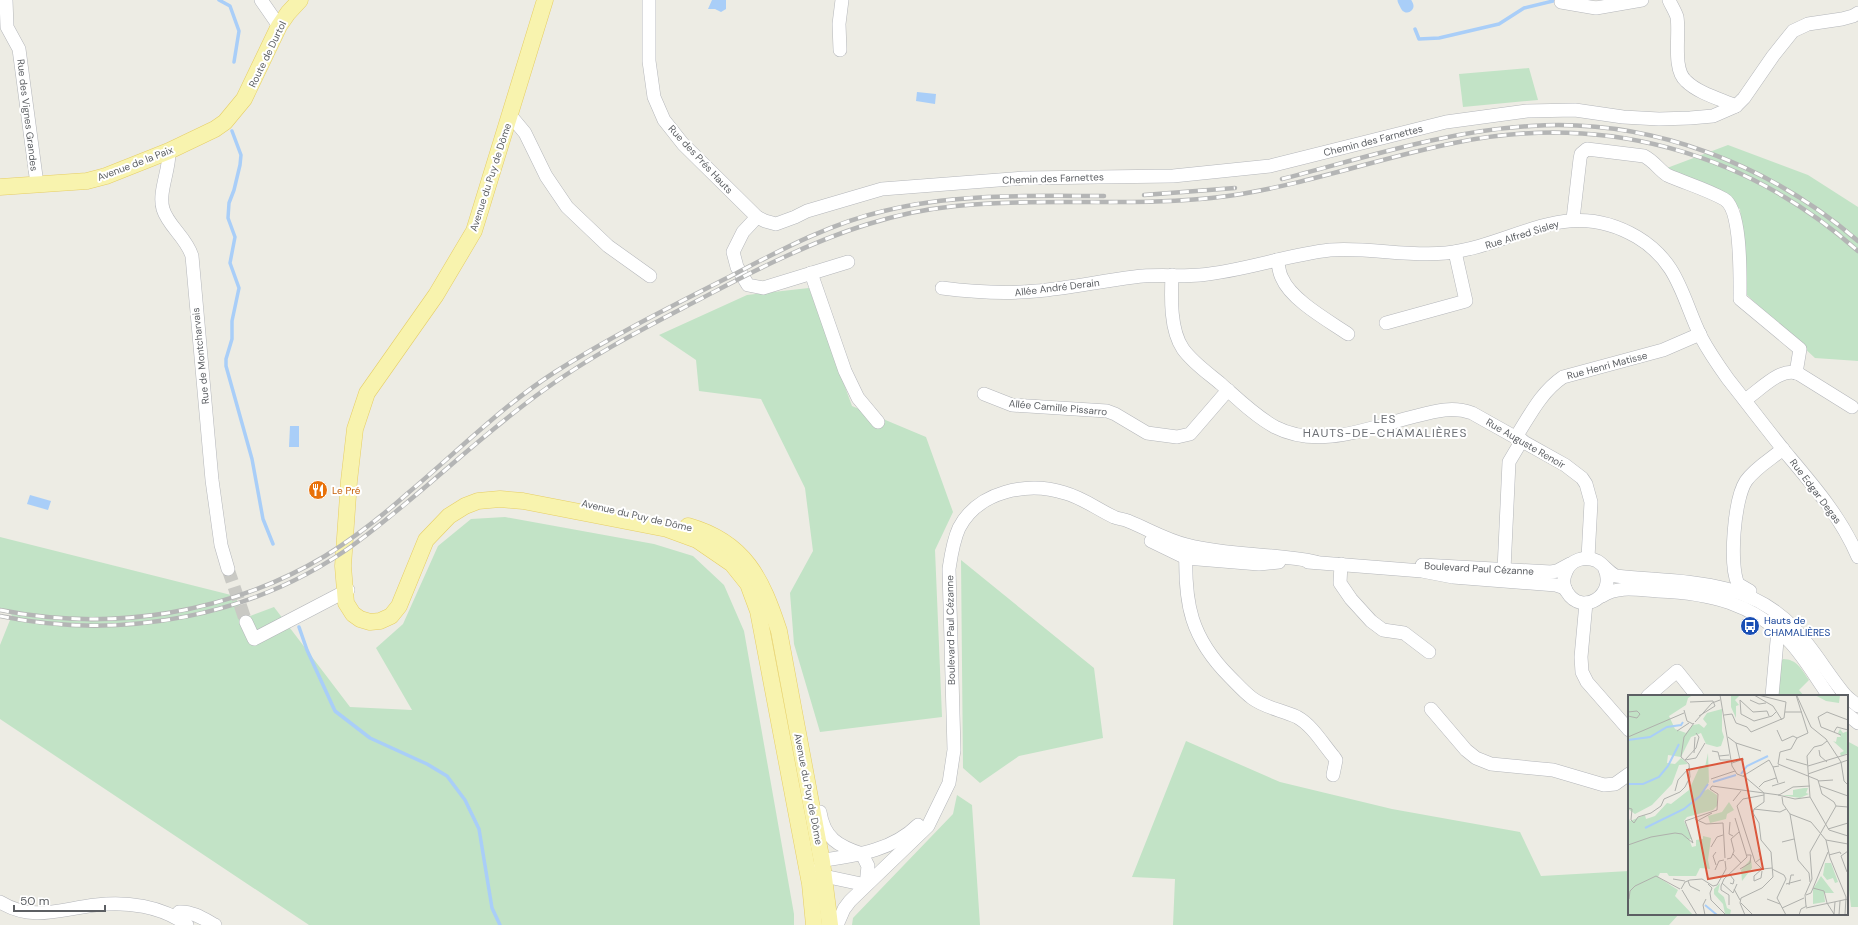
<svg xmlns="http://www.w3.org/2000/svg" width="1858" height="925" font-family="'DM Sans',sans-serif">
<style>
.green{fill:#c2e3c6}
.water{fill:#a9cef8}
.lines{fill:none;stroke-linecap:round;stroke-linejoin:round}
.stream{stroke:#a9cef8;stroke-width:3.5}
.canal{stroke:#a9cef8;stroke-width:13}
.minor-tunnel{stroke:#c9c9c4;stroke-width:13;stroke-dasharray:13 6;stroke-linecap:butt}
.minor-casing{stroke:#b4b6ba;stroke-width:14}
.major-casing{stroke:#e6ce65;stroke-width:17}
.minor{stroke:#fff;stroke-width:13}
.major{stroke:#f8f3ae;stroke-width:16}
.rail-casing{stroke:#b4b5b5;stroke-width:4.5}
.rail{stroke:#fff;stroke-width:3;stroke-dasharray:9;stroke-linecap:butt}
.labels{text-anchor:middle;stroke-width:4;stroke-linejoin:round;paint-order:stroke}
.street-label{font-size:10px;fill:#5c5f63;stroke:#fff}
.food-label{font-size:10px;fill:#c56008;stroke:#fff;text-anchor:start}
.transit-label{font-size:10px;fill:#164399;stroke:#fff;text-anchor:start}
.quarter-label{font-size:12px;letter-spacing:1px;fill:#6d7075;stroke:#fff}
.inset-river{fill:none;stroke:#a9cef8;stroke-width:2}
.inset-road{fill:none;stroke:#afb0ac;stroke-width:1}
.view{fill:#db573c;fill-opacity:0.15;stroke:#db573c;stroke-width:2}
.inset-edge{fill:none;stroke:#5c5f63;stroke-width:2}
</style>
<rect width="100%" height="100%" fill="#edece4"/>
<g class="green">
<path d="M1529,68l9,32 -75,7 -4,-33z"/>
<path d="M1728,145l80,30 50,32v154l-43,-3 -68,-63 -7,-86 -73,-41z"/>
<path d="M809,288l43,118 74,31 27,75 -18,38 7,167 -122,15 -26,-88 -4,-51 23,-42 -8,-63 -44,-89 -62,-8 -3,-31 -37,-25 88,-40z"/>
<path d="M505,517l149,27 39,12 31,29 20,46 50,283v11h-485l-309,-206v-74l12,-30 -12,-5v-73l235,59 10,22 29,-11 76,100 62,3 -36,-62 27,-24 35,-78 33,-27z"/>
<path d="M961,560l133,108 9,70 -84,18 -39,27 -17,-15z"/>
<path d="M1783,659c14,0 19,11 26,21l-10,10 5,6h-26v-31z"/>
<path d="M1186,741l94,41 112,27 128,23 21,44 88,-5v43h50l-10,11h-496l2,-46 -43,-2z"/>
<path d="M1847,741l11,6v160h-7l-4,-35z"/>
<path d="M957,795l15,10 8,120h-128l1,-7 100,-104z"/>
</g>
<g class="water">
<path d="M712,0h14v9l-5,3 -6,-3h-7z"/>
<path d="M917,92l19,2 -1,10 -19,-3z"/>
<path d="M290,426h9v21h-10z"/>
<path d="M30,495l21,6 -3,9 -21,-6z"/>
</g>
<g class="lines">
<g class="stream">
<path d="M219,0l11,6 9,25 -5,31"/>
<path d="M1415,29l4,10 20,-1 60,-14 25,-16 33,-8"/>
<path d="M232,131l9,24 -1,10 -6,25 -5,13 -1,15 7,19 -5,26 9,25 -7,33v18l-6,20v7l26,93 11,60 10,25"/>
<path d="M299,627l8,23 28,61 35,27 57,26 20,12 18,24 14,29 13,79 8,17"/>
</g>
<path class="canal" d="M1404,0l3,6"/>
<path class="minor-tunnel" d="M228,569l18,53"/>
<defs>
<g id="minor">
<path d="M6,0l1,27 12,22 18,135"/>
<path d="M261,0l18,26"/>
<path d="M649,0v61l5,36 10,23 19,24 74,73 8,4 11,3 19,-7 12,-6 75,-22 142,-11 149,-2 97,-10 176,-44 81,-11 48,-1 48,7 36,2 31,-1 23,-2 23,-10 8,-8 29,-42 20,-25 15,-7 34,-5 11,-3 5,-3"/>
<path d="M1669,0c2,5 6,11 8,17 3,17 -5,52 9,64 12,12 34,18 50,25"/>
<path d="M1561,2l35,6 46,-8"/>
<path d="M840,50l-1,-26 3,-24"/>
<path d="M510,115l15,18 21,43 21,31 41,39 42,30"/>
<path d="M169,151c1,18 -11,41 -6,58 5,17 23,28 29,47l20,224 9,65 7,24"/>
<path d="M757,217l-14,15 -10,20 4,15 11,18 15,3 85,-26"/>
<path d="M1573,219l7,-60 1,-5 6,-5 57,7c10,5 14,13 23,19 18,8 39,14 57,24 18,10 16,79 16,100l60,50 -4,24"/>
<path d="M1277,260c2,6 2,13 5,18 9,22 47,43 66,56"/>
<path d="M811,273l34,98 13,27 20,24"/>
<path d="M1172,275c-1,23 -2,55 11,74 10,14 25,24 38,35 17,15 34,32 54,43 45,23 96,0 141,-11 19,-5 37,-10 56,-3l93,52 17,13 4,6 5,18 -3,56"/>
<path d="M942,288c31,4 62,6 94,3 33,-3 65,-10 98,-14 22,-3 44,0 66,-2 44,-4 86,-20 130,-25 39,-3 78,7 116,3 70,-8 120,-58 191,-16 42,25 45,61 64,100 8,15 17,28 27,42 19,24 38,49 58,74 27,32 55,64 72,104"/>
<path d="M1386,323l80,-22 -11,-49"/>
<path d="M984,394l28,11 95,6 8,3 32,19 30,4 13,-3 38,-44"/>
<path d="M1745,400c14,-9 37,-35 54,-26l53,33"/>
<path d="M1516,437c14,-22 25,-45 47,-60l100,-27 37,-16"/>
<path d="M1151,541l35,17 73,6 20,-2"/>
<path d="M1186,550c-2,54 5,88 44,127 7,7 14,15 22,21 13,10 30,12 45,19 15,8 26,27 37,40l2,3 -3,15"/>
<path d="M1308,562l114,9 31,6 103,8 9,3"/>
<path d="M1341,564l-1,19 11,16 20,22 12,9 21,3 25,19"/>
<path d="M1422,565l129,7 6,-1 13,-7"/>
<path d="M1604,567c14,28 -22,50 -37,25 -4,-6 -4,-14 -1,-20 4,-12 19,-17 31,-11 7,4 11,11 19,15 64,7 130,1 178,52 20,21 34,47 52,68"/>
<path d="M1504,570l5,-108 13,-22"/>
<path d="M1750,591l-12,-7c-9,-19 -4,-85 8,-103 9,-13 25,-22 37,-32"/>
<path d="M1602,596c17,-11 37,-6 56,-5 52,2 95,12 132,51 15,16 26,36 39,54"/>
<path d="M1586,603l-5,54 1,15 5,10 42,48"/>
<path d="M246,622l8,17 94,-49"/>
<path d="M1648,696l29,-25 20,25"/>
<path d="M1772,696l6,-66"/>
<path d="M1847,697l11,9"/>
<path d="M1431,709l35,41 10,8 15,6 62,6 51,15 11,-1 14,-10"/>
<path d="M1847,714l11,9"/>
<path d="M818,871l6,5 42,9 2,-19 -6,-12c-24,-8 -38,-16 -42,-42"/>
<path d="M818,871l7,-11c33,-5 68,-10 93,-35"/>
<path d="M0,902c33,20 60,7 96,3 30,-4 66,1 91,20"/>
<path d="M175,917l4,-5c13,-1 25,7 36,13"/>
<path d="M837,925l7,-16 6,-8 78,-75 21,-43 5,-33 -5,-181c2,-13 4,-28 10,-41 19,-37 69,-47 106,-35 18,5 32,16 49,24 4,2 10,2 14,4 20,8 38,19 59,24 42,11 86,8 129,17"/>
</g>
<g id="major">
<path d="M545,0l-71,231 -38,64 -69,98 -12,36 -6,52 -6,85 3,37 7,11 7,5 10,3 10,-1 11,-5 8,-10 27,-66 23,-24 16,-10 13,-5 22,-2 23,2 144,28 30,11 35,24 16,20 10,27 52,273 4,41"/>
<path d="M0,187l87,-6 19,-5 63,-25 46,-22 10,-7 19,-23 35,-73 9,-13 12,-13"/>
<path d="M688,526c57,16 74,53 91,105l43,231 8,63"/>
</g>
</defs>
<use href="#minor" class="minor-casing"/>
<use href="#major" class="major-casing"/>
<use href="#minor" class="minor"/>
<use href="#major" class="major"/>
<defs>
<g id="rail">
<path d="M1282,179c82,-21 164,-48 249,-53 119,-8 238,38 327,115"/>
<path d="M1144,195l91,-7"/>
<path d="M0,610c111,22 228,4 325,-54 29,-18 57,-40 83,-63 48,-40 94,-87 147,-121 55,-35 113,-64 172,-94 50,-26 101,-54 157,-67 71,-18 147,-15 220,-15"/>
<path d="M0,616c121,25 255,1 356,-73 65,-48 122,-106 188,-153 44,-32 91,-57 139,-82 33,-17 66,-35 99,-50 56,-26 112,-46 174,-52 90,-9 182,2 272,-10 77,-11 151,-38 226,-53 148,-31 291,8 404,108"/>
</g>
</defs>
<use href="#rail" class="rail-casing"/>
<use href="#rail" class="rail"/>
</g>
<defs>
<symbol id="restaurant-disc" viewBox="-11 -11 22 22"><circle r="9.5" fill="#e8710a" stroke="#fff"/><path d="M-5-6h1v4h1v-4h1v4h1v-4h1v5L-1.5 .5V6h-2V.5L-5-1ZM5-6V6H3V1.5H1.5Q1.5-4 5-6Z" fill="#fff"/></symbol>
<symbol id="bus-disc" viewBox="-11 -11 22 22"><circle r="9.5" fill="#1a4fb4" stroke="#fff"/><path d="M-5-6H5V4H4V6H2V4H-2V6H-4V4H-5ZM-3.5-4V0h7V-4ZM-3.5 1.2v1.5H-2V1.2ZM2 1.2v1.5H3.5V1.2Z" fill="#fff"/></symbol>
</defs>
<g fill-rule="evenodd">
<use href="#restaurant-disc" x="307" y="479" width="22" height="22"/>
<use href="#bus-disc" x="1739" y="615" width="22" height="22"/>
</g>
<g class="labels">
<g class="street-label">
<text transform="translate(267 54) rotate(-64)" y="4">Route de Durtol</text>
<text transform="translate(28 115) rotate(83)" y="4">Rue des Vignes Grandes</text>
<text transform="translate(1373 140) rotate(-14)" y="4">Chemin des Farnettes</text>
<text transform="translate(701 159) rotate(47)" y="4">Rue des Prés Hauts</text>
<text transform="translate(135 163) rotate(-21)" y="4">Avenue de la Paix</text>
<text transform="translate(490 177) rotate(-72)" y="4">Avenue du Puy de Dôme</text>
<text transform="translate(1053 178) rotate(-2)" y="4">Chemin des Farnettes</text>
<text transform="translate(1522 234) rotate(-17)" y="4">Rue Alfred Sisley</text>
<text transform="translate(1057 287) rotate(-7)" y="4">Allée André Derain</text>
<text transform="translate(200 356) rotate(-96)" y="4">Rue de Montcharvais</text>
<text transform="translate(1607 365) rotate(-15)" y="4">Rue Henri Matisse</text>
<text transform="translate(1058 407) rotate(5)" y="4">Allée Camille Pissarro</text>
<text transform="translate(1526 443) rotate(30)" y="4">Rue Auguste Renoir</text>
<text transform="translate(1816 491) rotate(53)" y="4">Rue Edgar Degas</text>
<text transform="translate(637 515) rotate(13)" y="4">Avenue du Puy de Dôme</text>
<text transform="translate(1479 568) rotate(3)" y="4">Boulevard Paul Cézanne</text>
<text transform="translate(950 630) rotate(-91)" y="4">Boulevard Paul Cézanne</text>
<text transform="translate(809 789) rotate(79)" y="4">Avenue du Puy de Dôme</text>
</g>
<g class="food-label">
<text x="332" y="494">Le Pré</text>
</g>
<g class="transit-label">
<text x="1764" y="624">Hauts de<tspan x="1764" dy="12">CHAMALIÈRES</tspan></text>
</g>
<g class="quarter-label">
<text x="1385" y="423">LES<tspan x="1385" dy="14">HAUTS-DE-CHAMALIÈRES</tspan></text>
</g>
</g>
<g transform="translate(1628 695)">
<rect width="220" height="220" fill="#edece4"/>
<path d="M0,0h65l-5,3 -2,7 -17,11 6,13 11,4 7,-8 6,-1 5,4 3,-4 -4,-5 4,-6 15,-4v22l2,6 -3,9 -4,1 -11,-3 -5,-11 -10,4 -10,20 -13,-2 -1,8 8,1 6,-6 7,6 -9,1 -7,19 -20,21 -17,9 -7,-5zM112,0l-5,5 4,5 -3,1v12l-5,-11v-11zM187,0h25l-1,8 -13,-2zM212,34l3,4 5,-2v22l-7,3 -1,-3 4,-2 -11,-10 3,1 1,-5h4l-3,-4zM80,58l1,29 -5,9 4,-2 9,6v11l-4,4 -26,7 -3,4 8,18h-3l3,8 4,-1v-6l7,-1v-3l8,2 -3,22 2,9 -10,-1 -4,8h-27l-2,-3h-7l-2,4 20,13 -3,6 18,19h-65v-99l2,5 15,-6 1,4 9,-3 12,-13 4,1 18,-14 11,-24 5,1zM176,93h4l-2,5 3,1 -9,4 -19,-3h12v-5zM101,107l5,8 -7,4 -1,5 -16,4 -2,-7 14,-4zM123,164l1,9 -10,13 -1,-11zM197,168h6l7,19 -3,1 -2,-5 -6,2 -4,-5zM193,181l13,17h-10l1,9 -12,2v-15zM92,188l-2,9 6,5 3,11 4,2 -1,5 -5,-1 -2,-10 -9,-10v-5z" fill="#c2e3c6"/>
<path class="inset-river" d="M29,0h27M0,45l22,-3 17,-10 14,-2 2,-3M113,79l6,-8 21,-10M85,87l23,-7M0,89h15l16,-7 9,-11 11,-22M17,133l39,-19 16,-13 8,-12M77,210l12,10"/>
<path class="inset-road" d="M92,0l12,71 5,8 8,3 19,16M126,0l19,11 9,14M130,0l28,7 -2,16M168,0l12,38 -11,5 -6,11 -11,3 -2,12 40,16 4,14 12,8 2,4 -26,46 2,27 -7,16 1,11M169,1l14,31 15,12 15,23 3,19 4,4M112,5l1,14 13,7 18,-5 4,-4M112,5l13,12 14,-1 2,5M122,5l9,4 7,-1M62,7l23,-1 2,5 -16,10M56,15l3,11 6,3M0,17l9,-1 3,3 -3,4 -9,-2M157,17h17M96,20l8,-1 4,9 11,4 4,5 33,-14M67,27l17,-19 8,-3M149,35l5,11 11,-5 4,2M49,36l12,-8M206,37l3,-5 11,3M68,38l3,4 -3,11 -11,12 11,-2 9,-15M213,40l-20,-8 -3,-10 9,-5 21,8M0,42l56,-24M100,42l8,6 25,8M108,48l4,17M191,55l1,6 7,6M84,56l6,1 1,4 10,-1M66,58l1,-16M91,61l1,4h10M158,64l21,6M104,68l12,-4M180,71l40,-12M145,72l5,16M180,79l40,-14M115,81l26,-16 4,7 6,-1M83,84l24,-8M190,86l15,-1M84,91l67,9M144,91l13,-4M192,91l28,10M131,92l5,-5 12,-4M47,96l3,-11 11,-12M150,100l17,4 15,-2 19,33 19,6M151,100l14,-8 17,-1M154,102l1,7 7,10 21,8 15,18 22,4M182,102l-3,-41 7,-9 8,-2 5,-4M105,106l8,-10M109,111l18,56 7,7 10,-1M109,111l6,-7 21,-4M208,111l12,1M0,113l4,1 -1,11 3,3 4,-6 13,-4 10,-7 3,-7 16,-7 5,-5 5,-10 -1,-13 -8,-7 3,-20 10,-14M126,114l26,3 6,-3M162,119l8,46 11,13 1,9M67,124l11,5 17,-1 2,35M71,125l13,-7M102,127l-1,12 4,2M200,134l20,-6M198,145l4,18 16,39 -1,18M154,147l12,-3M0,150l23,-8 24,-4 7,1 11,9 -8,-22 32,-11 1,-16 -8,-5 2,-3M83,152l6,-10 6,-2M105,159l8,9M201,160l11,-3 1,2M99,164l4,-1 3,-7 -3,-12 8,-7M127,168l6,-5 -2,-7M88,170l-3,-9 3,-4M112,174l10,-6 1,-8h-4M144,174l12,6 2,4 -9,19 9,17M87,175l4,-9 5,-1M134,176l-1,7 -7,3v-5l8,-7M219,177l-6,-16 7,-5M45,184l12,2M60,186l2,5 10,5M94,188l11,10 4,-9M102,188l3,1 1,-4 -4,-5M80,189l4,4 -2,5 1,7 14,14M158,189l15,-4M161,190l2,-10h3M185,193l11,3 3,12 7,11M53,194l4,-7 5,-2 12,-1 11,7 4,-1 9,-16 -1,-8M106,194l6,11M54,195l15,25M178,200l5,-2 17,-41M1,204l1,-8 5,-5 21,-10 24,13M139,204l13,5M113,208l12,12M101,210v-10l-8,-5v-4l3,-7 23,-22 -12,-39M154,213l22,-10M178,213l42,-9M206,219l1,-12M77,220l-2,-10 3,-6M117,220l-5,-12 1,-5 21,-10 11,-11 -2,-25 -10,-12 -2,-17 -6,-10 1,-4 10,-7v-9M171,220l2,-6 6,-3M211,220l1,-14"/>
<path class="view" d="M114,64l21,110 -55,10 -21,-109z"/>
<rect width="220" height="220" class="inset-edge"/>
</g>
<path d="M14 905v6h91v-6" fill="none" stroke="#5c5f63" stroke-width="2"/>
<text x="20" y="905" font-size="12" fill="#5c5f63" stroke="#ffffff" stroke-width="3" paint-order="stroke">50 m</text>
</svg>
